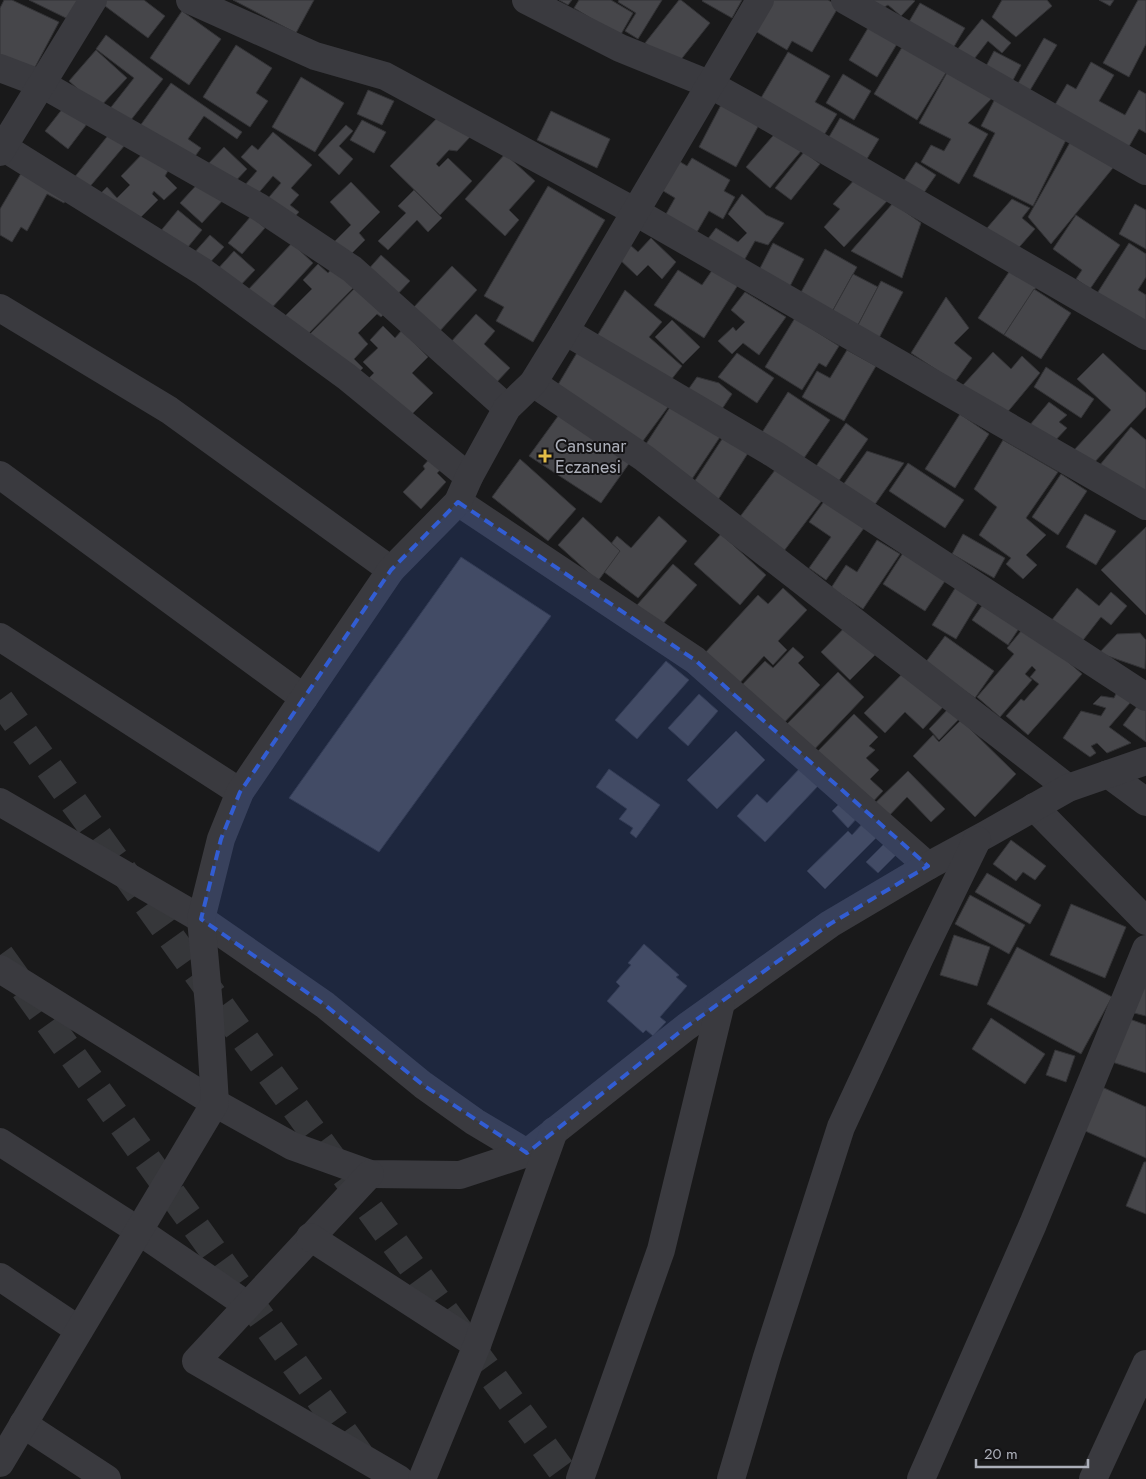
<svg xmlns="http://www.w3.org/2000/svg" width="1146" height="1479" font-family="Jost,sans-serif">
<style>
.building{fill:#46464a;stroke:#333336}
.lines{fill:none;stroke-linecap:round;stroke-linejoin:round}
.major-tunnel{stroke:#36373a;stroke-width:28;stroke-dasharray:28 14;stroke-linecap:butt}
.minor{stroke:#3a3a3f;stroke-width:28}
.marked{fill:#325dd3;fill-opacity:0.2;stroke:#325dd3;stroke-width:4;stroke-dasharray:10 6;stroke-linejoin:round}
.poi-dot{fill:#e3bc47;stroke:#141315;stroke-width:2}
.labels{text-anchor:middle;stroke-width:4;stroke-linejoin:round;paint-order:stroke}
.poi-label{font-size:18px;fill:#acafb9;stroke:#141315;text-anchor:start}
</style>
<rect width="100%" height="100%" fill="#19191a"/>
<g class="building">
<path d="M4,0h8l47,22 -26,49 -33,-16v-47z"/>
<path d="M29,0h51l-10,20z"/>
<path d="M103,0h41l21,16 -17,22 -47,-35z"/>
<path d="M233,0h81l-18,33z"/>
<path d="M559,0h13l-4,5z"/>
<path d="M579,0h32l22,13 -13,23 -46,-28z"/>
<path d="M619,0h43l-24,39 -13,-8 11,-18 -18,-11z"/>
<path d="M679,0h2l29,23 -35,44 -30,-24z"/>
<path d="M703,0h39l-10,18 -30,-17z"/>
<path d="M773,0h55l11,6 -27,46 -20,-11 -5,9 -32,-19z"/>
<path d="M860,0h53l2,1 -14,15 -13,-11 -9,5z"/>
<path d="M1002,0h45l5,6 -36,31 -24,-20z"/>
<path d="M1099,0h15l-4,6z"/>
<path d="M1138,0h8v44l-17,33 -26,-14z"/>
<path d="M920,3l45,25 -13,22 -45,-25z"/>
<path d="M182,11l39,28 -32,46 -39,-27z"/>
<path d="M982,19l29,24 -9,10 -14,-12 -17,22 -15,-12z"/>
<path d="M868,28l29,16 -20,33 -28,-17z"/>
<path d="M106,35l57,44 -36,46 -19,-14 26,-33 -38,-29z"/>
<path d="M1044,38l13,7 -28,47 -12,-7z"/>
<path d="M904,44l43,27 -30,49 -43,-26z"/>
<path d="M236,45l36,23 -16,25 12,8 -18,26 -47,-30z"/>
<path d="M96,50l31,28 -28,30 -30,-27z"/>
<path d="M994,51l27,14 -9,17 -27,-14z"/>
<path d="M788,52l42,24 -15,26 22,12 -16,26 -63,-37z"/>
<path d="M1091,62l23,13 -15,26 26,14 14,-25 7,4v39l-7,-4 -12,21 -74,-42 14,-24 9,5z"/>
<path d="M949,69l45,27 -26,27 20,11 -29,50 -38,-22 10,-17 13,6 7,-12 -32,-16z"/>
<path d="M843,74l28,17 -17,29 -28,-17z"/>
<path d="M301,77l43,26 -29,49 -43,-25z"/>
<path d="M171,83l71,49 -5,7 -33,-23 -16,23 13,9 -13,18 -51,-36z"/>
<path d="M368,90l26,11 -12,24 -25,-11z"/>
<path d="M998,93l73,37 -38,76 -60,-30 22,-43 -14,-7z"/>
<path d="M67,103l23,17 -22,29 -23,-18z"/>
<path d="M722,103l38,20 -24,44 -37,-20z"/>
<path d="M444,111l26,26 -13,14 -8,-1 -13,14 3,3 9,-9 24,23 -32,34 -50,-49z"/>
<path d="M551,111l59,28 -13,29 -60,-28z"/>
<path d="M840,118l39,21 -14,23 -39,-20z"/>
<path d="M362,120l24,12 -12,21 -24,-13z"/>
<path d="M346,125l7,6 -14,15 14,13 -14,16 -21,-20z"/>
<path d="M778,130l24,20 -32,38 -24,-21z"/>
<path d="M273,132l39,33 -21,23 8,7 -9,10 9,7 -11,12 -24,-21 17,-20 -8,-7 -17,20 -12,-10 13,-15 -16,-14 11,-12 6,5z"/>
<path d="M110,133l15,12 -38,45 -14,-11z"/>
<path d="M1073,137l44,26 -66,81 -23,-27z"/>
<path d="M224,147l23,22 -16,17 -23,-22z"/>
<path d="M148,148l21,21 -4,7 12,12 -13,12 -10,-9 -2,3 6,6 -25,25 -32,-32 6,-6 10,11 13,-13 -9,-9z"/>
<path d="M804,152l16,12 -29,36 -16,-12z"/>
<path d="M505,154l30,27 -26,29 10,10 -14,16 -40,-37z"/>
<path d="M692,158l38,22 -6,11 11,6 -12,22 -14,-8 -16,28 -31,-18 13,-23 -15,-9 17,-29 10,6z"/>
<path d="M916,162l20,13 -13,19 -20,-12z"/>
<path d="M23,170l45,26 -4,7 -17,-9 -20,37 -6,-4 -9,15 -12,-7v-26z"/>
<path d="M202,179l22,20 -22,24 -22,-20z"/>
<path d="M855,179l34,20 -45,48 -20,-20 16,-18 -7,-5z"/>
<path d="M351,182l29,30 -21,21 6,7 -20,20 -14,-15 20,-20 -21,-23z"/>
<path d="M548,186l57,34 -72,122 -37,-21 8,-14 -20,-11z"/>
<path d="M414,190l28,28 -14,14 -11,-12 -29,30 -10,-9 28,-28 -8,-7z"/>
<path d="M742,194l24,21 18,8 -16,22 -13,-4 -14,25 -37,-22 12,-16 22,14 9,-9 -19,-19z"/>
<path d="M1012,199l18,9 -8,10 13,11 -20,23 -28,-24z"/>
<path d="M893,203l28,20 -19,55 -51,-27z"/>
<path d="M1135,204l11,6v39l-27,-15z"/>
<path d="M178,210l24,20 -19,23 -24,-20z"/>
<path d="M1076,215l44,30 -30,44 -14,-10 6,-9 -29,-21z"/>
<path d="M251,216l14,12 -23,26 -14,-11z"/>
<path d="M210,235l14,12 -18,20 -13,-13z"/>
<path d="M651,238l25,24 -14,17 -14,-14 -11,11 -20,-19 12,-13 9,8z"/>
<path d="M292,243l21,20 -45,49 -22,-20z"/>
<path d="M773,243l31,16 -16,31 -31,-16z"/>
<path d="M1129,243l17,11v23l-8,13 8,5v31l-50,-31z"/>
<path d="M825,249l32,18 -25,45 -32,-18z"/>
<path d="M234,251l21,19 -19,20 -21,-18z"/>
<path d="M381,255l29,26 -16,17 -28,-26z"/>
<path d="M337,262l21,21 -53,54 -20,-21 27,-27 -9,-9 15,-16 10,9z"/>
<path d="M452,266l25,24 -38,42 -26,-24z"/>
<path d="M1013,266l26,17 -35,52 -26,-17z"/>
<path d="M713,269l25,16 -34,53 -50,-33 24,-35 24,15z"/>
<path d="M853,274l25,13 -21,40 -25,-15z"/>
<path d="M881,281l22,11 -24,46 -22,-11z"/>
<path d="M355,288l28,27 -2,2 -4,-3 -19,19 10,11 -14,15 9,9 -10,10 -44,-43z"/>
<path d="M1034,289l37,24 -30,46 -37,-24z"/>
<path d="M625,290l37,32 -13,15 33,29 -15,19 -73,-44z"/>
<path d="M745,292l41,25 -27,38 -16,-12 -11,11 -14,-13 15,-14 3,4 9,-9 -14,-12z"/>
<path d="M946,297l23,31 -15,15 18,15 -17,24 -44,-29z"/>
<path d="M476,314l19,17 -11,13 26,24 -15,16 -45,-41z"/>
<path d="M795,318l44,28 -13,21 -7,-4 -17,27 -37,-23z"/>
<path d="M672,320l28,27 -17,17 -28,-27z"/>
<path d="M383,326l12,12 7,-8 26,27 -16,16 21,20 -23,23 -44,-35 8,-8 -11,-11 15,-14 -8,-8z"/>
<path d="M847,350l29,16 -32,55 -42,-24 15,-26 13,7z"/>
<path d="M578,351l93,52 -31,42 -84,-57z"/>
<path d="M993,352l18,17 11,-13 18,17 -39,47 -38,-35z"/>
<path d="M737,353l37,25 -17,25 -39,-26z"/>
<path d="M1103,353l43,40v14l-55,59 -17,-16 37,-40 -34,-31z"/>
<path d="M1046,367l48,32 -13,19 -47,-31z"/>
<path d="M697,377l22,6 13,11 -14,21 -33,-21z"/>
<path d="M788,392l42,28 -30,44 -41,-27z"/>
<path d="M674,401l48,33 -32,48 -48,-32z"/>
<path d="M1049,402l18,13 -8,7 8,6 -15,16 -23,-18z"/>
<path d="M561,412l72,46 -32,45 -72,-47z"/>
<path d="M960,414l29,20 -34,54 -30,-19z"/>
<path d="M846,423l22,16 -32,46 -22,-16z"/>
<path d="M1131,427l15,13v54l-47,-28z"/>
<path d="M726,433l24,17 -34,53 -24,-18z"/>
<path d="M1003,440l55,32 -32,46 20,17 -20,20 11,10 -14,14 -17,-15 5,-6 -32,-23 18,-28 -23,-18z"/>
<path d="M867,451l37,12 -33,47 -31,-21z"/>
<path d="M433,455l12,11 -8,7 9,9 -25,27 -18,-17 22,-23 -2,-3z"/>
<path d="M520,459l56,50 -28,32 -56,-44z"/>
<path d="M781,462l45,33 -42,56 -45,-33z"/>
<path d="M908,463l56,37 -19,28 -56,-37z"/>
<path d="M1061,474l26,17 -29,44 -26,-18z"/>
<path d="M828,496l39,28 -41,56 -17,-12 22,-31 -22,-15z"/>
<path d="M1085,514l31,17 -20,34 -30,-18z"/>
<path d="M659,516l28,25 -49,57 -43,-33 22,-29 14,12z"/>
<path d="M583,517l37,34 -22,30 -40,-36z"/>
<path d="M1146,527v88l-45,-45z"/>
<path d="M721,534l45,41 -26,30 -46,-41z"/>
<path d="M963,534l42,24 -11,20 -42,-24z"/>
<path d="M877,540l23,14 -37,55 -32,-21 15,-23 11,7z"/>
<path d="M903,553l42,28 -20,30 -42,-27z"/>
<path d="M461,557l90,59 -172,236 -90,-54z"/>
<path d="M673,564l24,21 -36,41 -24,-21z"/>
<path d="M959,582l23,14 -26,43 -24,-14z"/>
<path d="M783,588l24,22 -29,31 9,9 -14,15 -9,-9 -26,29 -34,-31 54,-59 10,9z"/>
<path d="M1077,588l22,18 12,-14 16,14 -16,19 -10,-8 -21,27 -29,-23z"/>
<path d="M986,600l36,24 -14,21 -36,-25z"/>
<path d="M849,623l29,29 -28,28 -29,-28z"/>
<path d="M1026,625l56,49 -54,61 -22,-19 15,-17 3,2 15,-17 -9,-7 6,-7 -4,-4 -7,8 7,6 -32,37 -23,-20 37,-43 -7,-6z"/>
<path d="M1140,633l6,7 -1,29 -46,-16 18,-19z"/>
<path d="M945,636l49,35 -19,27 -50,-35z"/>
<path d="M793,647l11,10 -6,6 22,22 -40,42 -41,-39 26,-27 8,7z"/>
<path d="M666,661l23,19 -52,59 -22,-19z"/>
<path d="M906,670l38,36 -21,23 -18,-17 -20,21 -21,-20z"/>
<path d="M838,672l26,25 -54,57 -27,-26z"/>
<path d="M1119,687l11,16 -21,24 22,16 -24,10 -10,-10 -6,3 5,7 -6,4 -27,-19 18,-27 20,5 5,-8 -13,-4 8,-8 13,2z"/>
<path d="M699,694l19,17 -30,35 -20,-18z"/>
<path d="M1141,701l5,4v37l-23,-17z"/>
<path d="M949,708l10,11 -20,21 -10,-11z"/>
<path d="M854,714l24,23 -9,9 6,4 -9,8 13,12 -9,9 13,12 -14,15 -54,-52z"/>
<path d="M961,720l55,54 -41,43 -62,-61 20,-21 6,7z"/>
<path d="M736,731l29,29 -48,49 -30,-29z"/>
<path d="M801,767l18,18 -54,57 -28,-26 20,-22 10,9z"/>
<path d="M609,769l51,36 -24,33 -6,-5 3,-5 -14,-9 8,-10 -31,-22z"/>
<path d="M908,771l37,38 -14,13 -24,-25 -23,24 -13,-14z"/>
<path d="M844,799l16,16 -12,13 -16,-17z"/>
<path d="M863,823l14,14 -52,52 -18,-18 41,-40 4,4z"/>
<path d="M1011,840l35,26 -11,14 -12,-8 -7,9 -23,-17z"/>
<path d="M886,842l11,12 -19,19 -12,-11z"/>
<path d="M987,873l54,32 -11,19 -55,-32z"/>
<path d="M970,895l55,30 -16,29 -54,-30z"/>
<path d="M1071,904l55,23 -21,51 -55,-23z"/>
<path d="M954,935l36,12 -13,39 -37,-11z"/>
<path d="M644,944l35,31 -3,2 11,9 -27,31 6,5 -13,14 -7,-6 -3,3 -36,-32 13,-15 -4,-4 15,-17 -3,-2z"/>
<path d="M1017,947l95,50 -31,57 -94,-50z"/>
<path d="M1146,979v37l-16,-4z"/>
<path d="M991,1018l54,36 -20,30 -53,-35z"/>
<path d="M1127,1018l19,7v48l-34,-11z"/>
<path d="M1055,1050l20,6 -9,26 -20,-7z"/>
<path d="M1102,1087l44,20v51l-63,-28z"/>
<path d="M1144,1162h2v52l-20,-8z"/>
</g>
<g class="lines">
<g class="major-tunnel">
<path d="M0,700l246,341 322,438"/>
<path d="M0,955l363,504"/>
</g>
<g class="minor">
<path d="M190,0l125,56 70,20 249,135 512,295"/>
<path d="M526,0l94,48 91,37 47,26 388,225"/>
<path d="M845,0l301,171"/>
<path d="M0,68l42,16 217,123 93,62 155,139"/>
<path d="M3,147l199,124 145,106 122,100"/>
<path d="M0,152l93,-152"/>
<path d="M0,308l169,102 222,160"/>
<path d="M565,331l209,123 372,243"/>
<path d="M533,383l111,75 424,330"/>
<path d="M0,475l304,223"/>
<path d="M458,502l237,158 233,206"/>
<path d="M0,637l240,155"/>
<path d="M1108,774l38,28"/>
<path d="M0,802l201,117 124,86 98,80 52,37 52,31"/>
<path d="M1034,807l112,114"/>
<path d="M0,969l215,134 77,43 78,28 90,1 67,-22 159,-126 144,-103 98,-58 59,-32 81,-46 78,-27"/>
<path d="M0,1142l139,89 108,74"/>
<path d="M370,1174l-174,187 203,118"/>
<path d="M310,1237l167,108"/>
<path d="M0,1277l79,53"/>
<path d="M23,1424l84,55"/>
<path d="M0,1463l215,-360 -6,-97 -8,-87 20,-80 19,-47 151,-222 67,-68 11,-25 38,-69 26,-25 32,-52 195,-331"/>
<path d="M422,1479l55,-134 77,-214"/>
<path d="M580,1479l81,-229 60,-247"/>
<path d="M731,1479l36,-122 74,-230 79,-170 57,-117"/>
<path d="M921,1479l112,-255 113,-275"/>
<path d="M1093,1479l53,-115"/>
</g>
</g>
<path class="marked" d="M458,502l237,158 233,206 -98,58 -144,103 -159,126 -104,-68 -98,-80 -124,-86 20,-80 19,-47 151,-222z"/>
<path class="poi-dot" d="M542.5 448.5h5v5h5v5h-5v5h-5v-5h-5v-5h5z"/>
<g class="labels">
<g class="poi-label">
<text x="555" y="452">Cansunar<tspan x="555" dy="21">Eczanesi</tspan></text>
</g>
</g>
<path d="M976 1459v8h112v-8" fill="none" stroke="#acafb9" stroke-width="2.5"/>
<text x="984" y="1459" font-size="15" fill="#acafb9" stroke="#141315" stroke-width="4" paint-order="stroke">20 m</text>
</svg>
